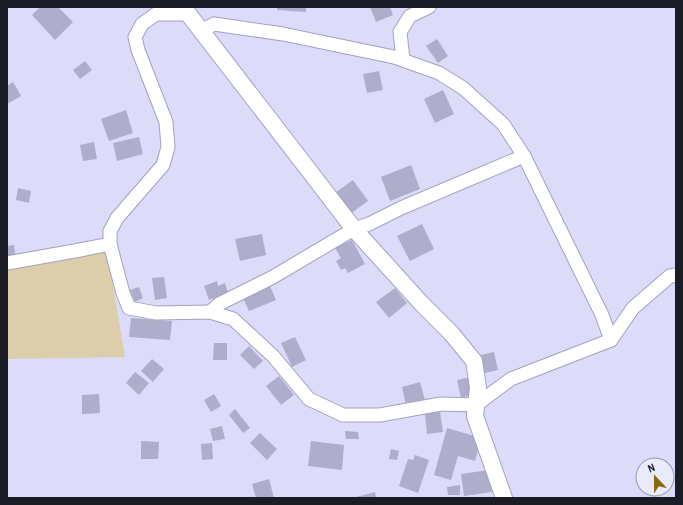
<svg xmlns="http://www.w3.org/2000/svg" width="683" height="505" font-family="'Archivo Narrow',sans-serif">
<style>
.green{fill:#dcceaa}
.building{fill:#aeadcb}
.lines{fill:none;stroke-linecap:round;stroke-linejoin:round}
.minor-casing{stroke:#a3a2bf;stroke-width:15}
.tertiary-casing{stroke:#a3a2bf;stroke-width:18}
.minor{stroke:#fff;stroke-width:13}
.tertiary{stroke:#fff;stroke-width:16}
</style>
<rect width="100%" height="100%" fill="#dcdbfa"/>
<path class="green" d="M107,251l18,106 -118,2v-93z"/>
<g class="building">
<path d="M40,7h18l15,15 -18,18 -23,-25z"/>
<path d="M277,7h29v5l-29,-2z"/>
<path d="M370,7h20l3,8 -17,7z"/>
<path d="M437,39l11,17 -10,7 -12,-17z"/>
<path d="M85,61l7,9 -12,9 -7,-9z"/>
<path d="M379,71l4,19 -16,3 -4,-19z"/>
<path d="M13,82l8,14 -14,8v-18z"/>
<path d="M443,90l11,24 -19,9 -11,-24z"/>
<path d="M126,110l7,23 -24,8 -8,-22z"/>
<path d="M139,137l4,17 -26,7 -4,-18z"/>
<path d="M94,142l3,17 -14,2 -3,-16z"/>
<path d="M411,165l9,24 -30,12 -9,-24z"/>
<path d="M353,180l15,21 -18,13 -15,-21z"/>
<path d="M18,188l13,3 -2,12 -13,-3z"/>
<path d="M422,224l12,25 -24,12 -13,-25z"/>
<path d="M262,234l4,21 -26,6 -5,-22z"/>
<path d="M352,240l13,24 -17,9 -3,-5 -4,2 -5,-9 5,-3 -6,-10z"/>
<path d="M14,245l2,13 -9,1v-13z"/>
<path d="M164,277l3,21 -12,2 -3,-22z"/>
<path d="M217,281l1,5 7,-3 3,10 -19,7 -5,-14z"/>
<path d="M270,286l6,14 -27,11 -6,-13z"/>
<path d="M139,287l4,11 -8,4 -5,-12z"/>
<path d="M395,288l12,15 -18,15 -13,-16z"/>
<path d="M131,318l41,3 -2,19 -41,-3z"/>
<path d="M295,337l11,23 -14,7 -11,-24z"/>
<path d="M214,343h13v17h-14z"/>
<path d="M249,346l14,15 -9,8 -14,-14z"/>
<path d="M494,352l4,18 -17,4 -4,-18z"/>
<path d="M152,359l12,10 -11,13 -12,-11z"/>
<path d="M135,372l14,11 -10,12 -13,-12z"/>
<path d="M279,376l15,19 -13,10 -15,-19z"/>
<path d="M471,377l4,17 -14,4 -4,-18z"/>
<path d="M420,382l5,18 -19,5 -4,-18z"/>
<path d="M99,394l1,19 -18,1v-19z"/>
<path d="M214,394l7,12 -10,6 -7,-12z"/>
<path d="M235,409l15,19 -7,5 -14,-18z"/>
<path d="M440,412l3,20 -16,2 -2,-21z"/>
<path d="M222,426l3,13 -12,2 -3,-12z"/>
<path d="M447,428l34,10 -6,23 -17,-5 -7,24 -17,-5z"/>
<path d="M345,431l13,1 1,7h-13z"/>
<path d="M260,433l17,16 -10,11 -17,-17z"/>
<path d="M141,441l18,1 -1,17h-17z"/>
<path d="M311,441l33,4 -2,25 -34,-4z"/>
<path d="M212,443l1,16 -11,1 -1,-16z"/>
<path d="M391,449l8,2 -2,9 -8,-1z"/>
<path d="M415,455l14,5 -11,33 -19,-7 9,-27 5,1z"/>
<path d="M489,470l3,22 -28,4 -3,-22z"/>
<path d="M269,479l5,19h-18l-4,-14z"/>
<path d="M460,485v10h-12l-1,-8z"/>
<path d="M375,492l1,6h-20v-1z"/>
</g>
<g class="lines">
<defs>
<g id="minor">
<path d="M189,14h-33l-14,10 -7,13 3,13 28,72 2,25 -5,18 -46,53 -7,13v13l13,49 6,15 27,5 54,-1 23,7 40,37 36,43 34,16h37l61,-11 35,1 35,-26 100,-39 22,-32 37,-32 6,-1"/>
<path d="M201,31l13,-7 69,10 111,23 45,16 24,15 40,36 21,32 78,159 9,25"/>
<path d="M403,60l-3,-28 10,-16 19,-9"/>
<path d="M7,263l73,-13 30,-6"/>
<path d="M210,312l9,-8 54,-27 81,-48 15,-5 32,-16 123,-52"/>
</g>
<path id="tertiary" d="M183,7l171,222 67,74 30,30 23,28 4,26 -3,29 29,82"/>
</defs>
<use href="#minor" class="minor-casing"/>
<use href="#tertiary" class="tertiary-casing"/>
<use href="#minor" class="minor"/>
<use href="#tertiary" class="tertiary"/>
</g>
<rect width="683" height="505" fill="none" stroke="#1c1c27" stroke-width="16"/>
<g transform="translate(655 477) rotate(338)"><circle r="19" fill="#eaeafd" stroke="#9898a7"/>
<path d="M0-3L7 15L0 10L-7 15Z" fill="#896a08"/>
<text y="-6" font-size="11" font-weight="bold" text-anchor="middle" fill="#1c1c27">N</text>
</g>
</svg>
